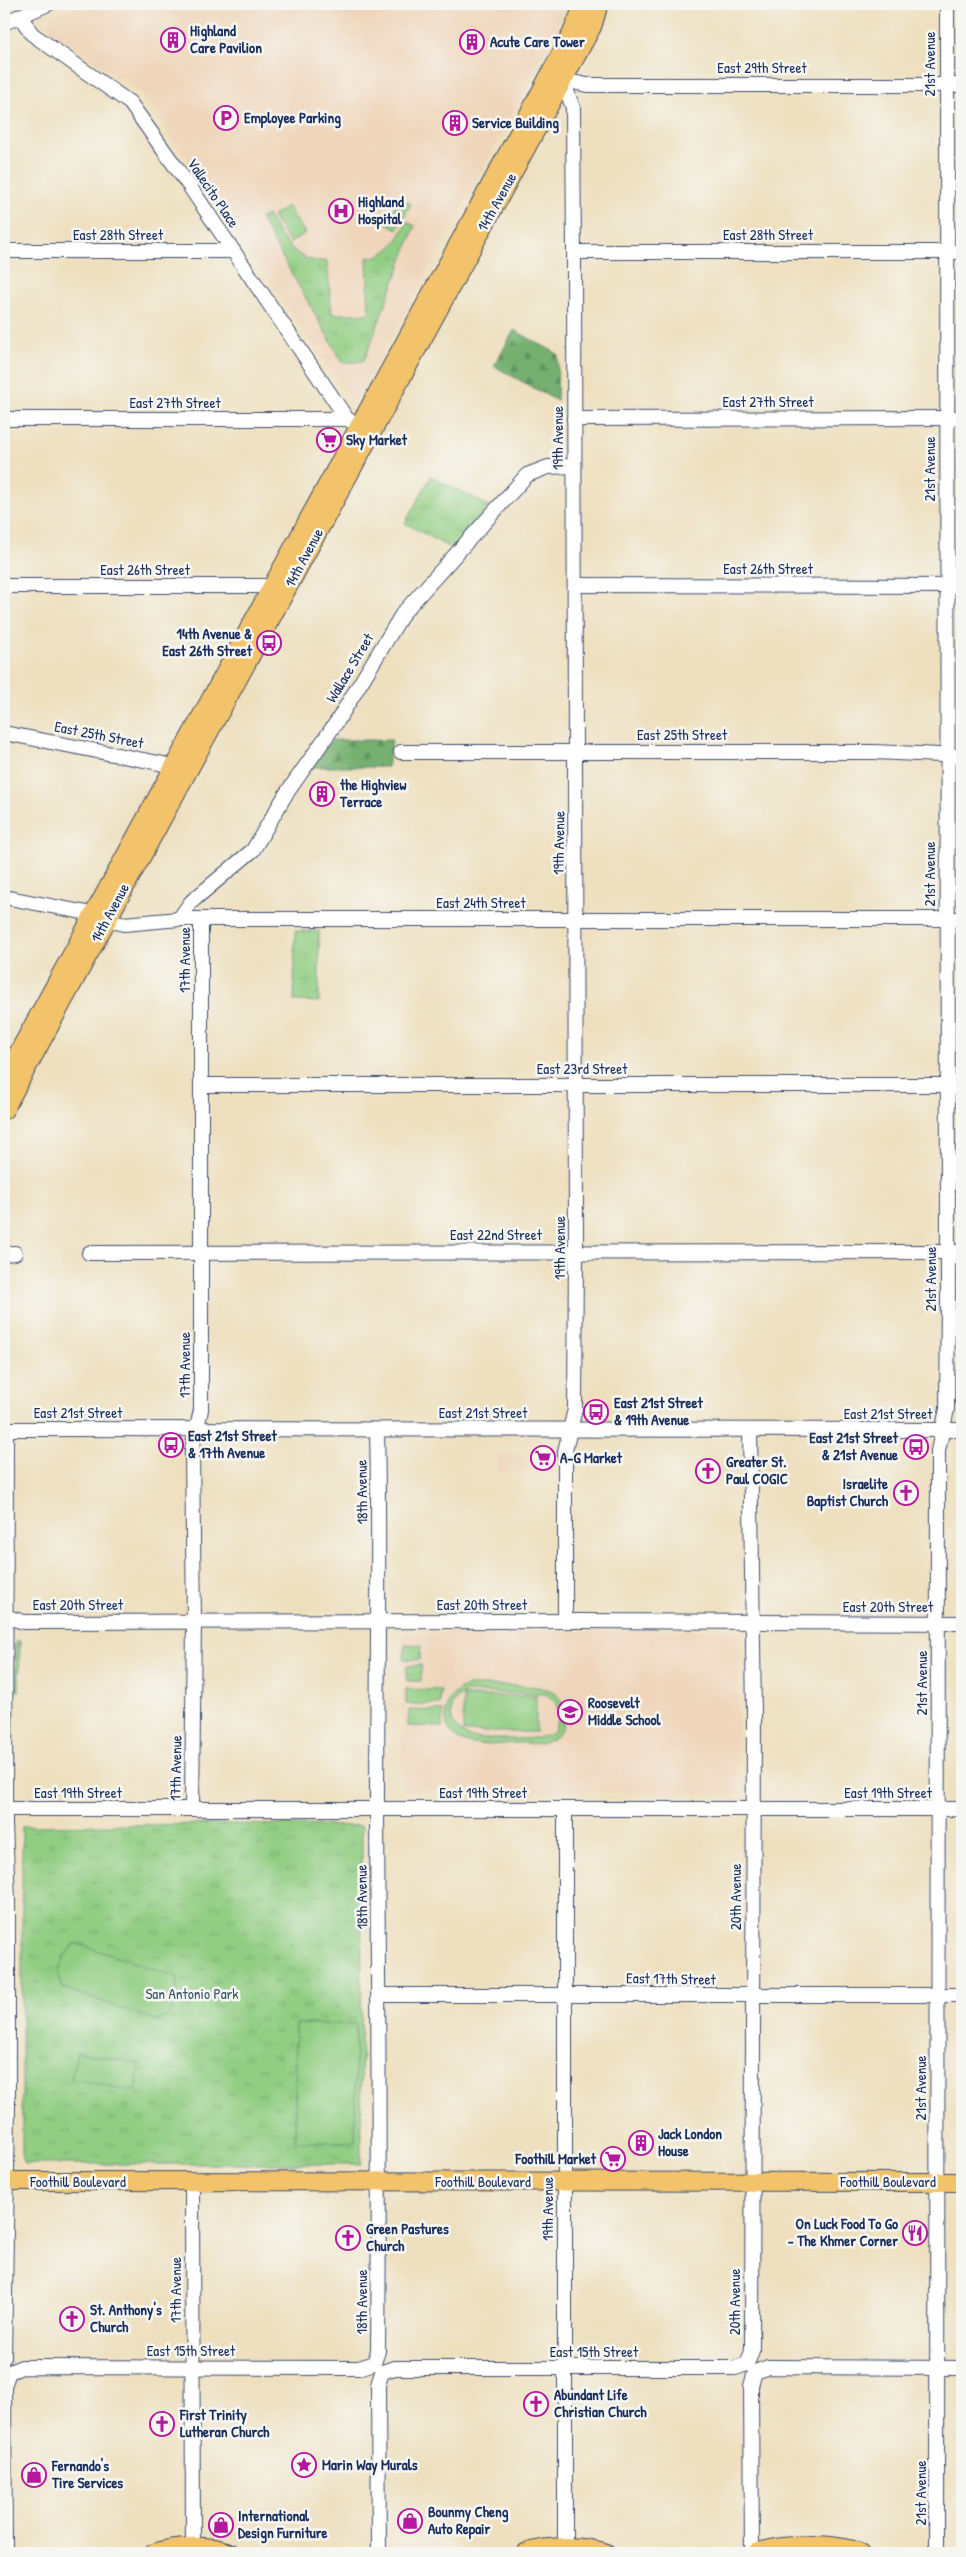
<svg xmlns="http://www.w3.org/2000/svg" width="966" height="2557" font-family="'Patrick Hand',sans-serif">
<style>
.built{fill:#efd6bb}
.grass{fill:url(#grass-tufts);stroke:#567e70}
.forest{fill:url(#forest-firs);stroke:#487067}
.pitch{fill:#91cd82;stroke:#567e70;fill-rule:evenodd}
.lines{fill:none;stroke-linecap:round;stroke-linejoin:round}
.minor-casing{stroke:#3b4a6d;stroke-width:16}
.major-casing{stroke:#3b4a6d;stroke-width:20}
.minor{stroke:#fff;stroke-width:14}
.major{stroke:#f2c36a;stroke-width:18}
.labels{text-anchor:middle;stroke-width:5;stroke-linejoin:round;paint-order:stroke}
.poi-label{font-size:15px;font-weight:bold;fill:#1b2f5e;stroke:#f6f6f2;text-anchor:start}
.street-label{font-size:15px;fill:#1b2f5e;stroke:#f6f6f2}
.park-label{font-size:15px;fill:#385667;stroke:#f6f6f2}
</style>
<defs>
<pattern id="grass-tufts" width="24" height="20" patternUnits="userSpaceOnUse" patternTransform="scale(1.25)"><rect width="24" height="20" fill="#91cd82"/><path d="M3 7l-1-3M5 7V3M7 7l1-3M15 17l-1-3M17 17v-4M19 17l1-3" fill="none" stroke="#7cb073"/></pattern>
<pattern id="forest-firs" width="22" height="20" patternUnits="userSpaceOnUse" patternTransform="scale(1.25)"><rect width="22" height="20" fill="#74b070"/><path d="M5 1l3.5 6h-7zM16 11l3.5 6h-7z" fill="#5e905f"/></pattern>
</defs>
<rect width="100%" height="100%" fill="#f6f6f2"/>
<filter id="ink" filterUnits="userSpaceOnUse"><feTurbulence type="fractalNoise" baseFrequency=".02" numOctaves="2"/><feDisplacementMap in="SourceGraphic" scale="10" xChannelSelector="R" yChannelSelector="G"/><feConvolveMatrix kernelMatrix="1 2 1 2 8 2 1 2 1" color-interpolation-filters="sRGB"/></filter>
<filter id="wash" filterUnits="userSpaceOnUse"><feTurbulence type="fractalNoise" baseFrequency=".0096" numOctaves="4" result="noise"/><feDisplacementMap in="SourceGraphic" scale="20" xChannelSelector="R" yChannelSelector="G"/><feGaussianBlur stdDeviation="1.12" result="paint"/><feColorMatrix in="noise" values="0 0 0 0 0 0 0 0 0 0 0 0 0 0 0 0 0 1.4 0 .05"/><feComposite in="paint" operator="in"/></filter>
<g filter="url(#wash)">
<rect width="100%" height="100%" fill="#eee0bf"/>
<g class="built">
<path d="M81,4h490l-163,305 -51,90h-6l-14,-19 -197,-288 -89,-60 -3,-7 4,-9z"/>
<path d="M549,1454v17l-51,2 1,-18z"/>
<path d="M739,1630l-2,165 -335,-5v-157z"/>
</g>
<g class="grass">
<path d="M400,198l11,6 -14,25 -11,-6z"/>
<path d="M287,206l18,27 -15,10 -18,-26z"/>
<path d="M267,215c15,23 29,49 60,46l5,53h37l-2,-56c22,-2 31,-18 40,-36l8,4 -51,135 -21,2 -83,-145z"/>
<path d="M431,476l58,30 -37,43 -47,-26z"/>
<path d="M295,931h24v71l-25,-1z"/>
<path d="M16,1641h4l-1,50h-3z"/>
<path d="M230,1824l132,2 -1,338h-336l-3,-4v-334z"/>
</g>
<g class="forest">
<path d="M514,330l44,24 -1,47 -63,-35z"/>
<path d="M331,740h61l-5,27h-76z"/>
</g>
<g class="pitch">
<path d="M405,1644l16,1 -1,15 -16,-1z"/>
<path d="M421,1665v16h-14v-15z"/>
<path d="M468,1686c18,0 70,-3 84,5 15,8 17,35 3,46 -9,8 -22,7 -33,6 -17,0 -38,4 -54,0 -31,-7 -29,-49 0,-57zM469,1692l76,2c16,7 16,25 7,39 -5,2 -9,4 -15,5 -11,1 -61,2 -69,-1 -22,-10 -24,-39 1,-45z"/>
<path d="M406,1689l35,1 -1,14h-34z"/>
<rect x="463" y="1696" width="73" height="36"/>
<path d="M409,1710l34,1 -1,16 -34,-1z"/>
<path d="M75,1943l102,34c1,17 -1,38 -19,44l-95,-33c-11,-14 2,-34 12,-45z"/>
<path d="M296,2024h60l-1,118h-60z"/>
<path d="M77,2052l63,12 -5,27 -64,-12z"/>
</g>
</g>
<g filter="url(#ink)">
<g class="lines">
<defs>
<g id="minor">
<path d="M20,16l12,18 98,69 60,84 157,232 21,11"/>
<path d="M4,23l44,-19"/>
<path d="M558,78l5,2 10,28 1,144 2,1000 -1,157 -10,42v170"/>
<path d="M563,80l24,5h375"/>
<path d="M4,251h229"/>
<path d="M574,252h388"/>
<path d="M4,419h343"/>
<path d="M574,419l388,-1"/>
<path d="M575,585l387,1"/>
<path d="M4,586h268l8,3"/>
<path d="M4,733l155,30 23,6"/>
<path d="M401,752h473l88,4"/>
<path d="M4,897l78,15 42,12 55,-5h783"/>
<path d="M179,919l12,-17 62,-52 33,-56 52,-74 65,-107 124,-138 21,-8 25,-1"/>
<path d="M202,1085h760"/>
<path d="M89,1253l873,-1"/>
<path d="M4,1254l11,-1"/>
<path d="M4,1429l958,1"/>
<path d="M4,1616l20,6 557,-1 381,2"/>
<path d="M4,1809h958"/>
<path d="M192,1809l2,-188 -2,-172 9,-39v-491"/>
<path d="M565,1809v739"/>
<path d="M379,1995h583"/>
<path d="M192,2182l1,366"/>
<path d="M4,2357l4,-252v-203l-3,-79 1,-394"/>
<path d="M5,2553l-1,-167 5,-14 13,-5 337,1 15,-5 4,-12c2,-181 0,-361 -1,-542 0,-126 3,-253 0,-379"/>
<path d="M379,2553l-1,-168 4,-13 13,-4h340l12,-4 5,-13 2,-636 -4,-285"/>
<path d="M752,2553l-1,-167 4,-14 13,-5 194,1"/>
<path d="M937,2553l1,-1102 9,-42 1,-109 -1,-1296"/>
</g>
<g id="major">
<path d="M4,1079l518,-952 50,-94 12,-29"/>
<path d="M4,1110l559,-1030 29,-53 7,-23"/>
<path d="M4,2181l958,1"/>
<path d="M154,2553c22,-8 55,-9 77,0"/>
<path d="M525,2553c25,-8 56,-8 81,0"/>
<path d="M756,2553c27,-10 78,-11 105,0"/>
</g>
</defs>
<use href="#minor" class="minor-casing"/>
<use href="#major" class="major-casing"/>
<use href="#minor" class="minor"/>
<use href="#major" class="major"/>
</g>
</g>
<defs>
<symbol id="building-ring" viewBox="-11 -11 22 22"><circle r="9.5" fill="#f6f6f2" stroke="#b5179e" stroke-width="1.5"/><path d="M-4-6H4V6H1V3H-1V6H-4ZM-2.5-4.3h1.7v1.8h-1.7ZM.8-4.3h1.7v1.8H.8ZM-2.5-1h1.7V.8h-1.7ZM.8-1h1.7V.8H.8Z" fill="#b5179e"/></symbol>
<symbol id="parking-ring" viewBox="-11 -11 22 22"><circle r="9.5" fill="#f6f6f2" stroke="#b5179e" stroke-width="1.5"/><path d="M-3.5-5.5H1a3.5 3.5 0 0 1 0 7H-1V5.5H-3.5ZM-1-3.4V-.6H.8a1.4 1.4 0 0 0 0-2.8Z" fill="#b5179e"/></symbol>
<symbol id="hospital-ring" viewBox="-11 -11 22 22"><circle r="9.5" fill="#f6f6f2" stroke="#b5179e" stroke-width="1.5"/><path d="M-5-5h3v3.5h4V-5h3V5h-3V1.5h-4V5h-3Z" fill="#b5179e"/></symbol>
<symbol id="supermarket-ring" viewBox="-11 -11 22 22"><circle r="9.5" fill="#f6f6f2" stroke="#b5179e" stroke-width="1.5"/><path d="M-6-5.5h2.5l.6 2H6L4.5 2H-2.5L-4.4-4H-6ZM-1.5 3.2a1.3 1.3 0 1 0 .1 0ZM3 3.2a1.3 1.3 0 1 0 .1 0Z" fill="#b5179e"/></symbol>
<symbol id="bus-ring" viewBox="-11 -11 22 22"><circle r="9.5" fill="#f6f6f2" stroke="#b5179e" stroke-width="1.5"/><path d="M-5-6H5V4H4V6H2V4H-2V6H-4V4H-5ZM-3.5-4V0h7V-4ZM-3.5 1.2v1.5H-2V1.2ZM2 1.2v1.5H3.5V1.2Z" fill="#b5179e"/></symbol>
<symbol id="church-ring" viewBox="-11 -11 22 22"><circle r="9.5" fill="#f6f6f2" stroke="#b5179e" stroke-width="1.5"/><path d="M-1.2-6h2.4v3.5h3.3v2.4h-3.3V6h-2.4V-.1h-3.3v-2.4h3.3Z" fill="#b5179e"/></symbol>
<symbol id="school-ring" viewBox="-11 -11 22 22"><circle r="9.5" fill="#f6f6f2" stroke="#b5179e" stroke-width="1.5"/><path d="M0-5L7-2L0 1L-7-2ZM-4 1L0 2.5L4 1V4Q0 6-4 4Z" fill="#b5179e"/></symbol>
<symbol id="restaurant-ring" viewBox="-11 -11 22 22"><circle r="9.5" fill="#f6f6f2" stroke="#b5179e" stroke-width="1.5"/><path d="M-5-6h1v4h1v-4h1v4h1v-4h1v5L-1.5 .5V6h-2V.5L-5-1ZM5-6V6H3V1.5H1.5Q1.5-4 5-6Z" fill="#b5179e"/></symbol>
<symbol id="sight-ring" viewBox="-11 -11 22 22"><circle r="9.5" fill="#f6f6f2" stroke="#b5179e" stroke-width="1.5"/><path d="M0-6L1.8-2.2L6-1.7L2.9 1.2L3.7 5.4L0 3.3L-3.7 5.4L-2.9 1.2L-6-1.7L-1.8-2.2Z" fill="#b5179e"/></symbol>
<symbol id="shop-ring" viewBox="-11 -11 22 22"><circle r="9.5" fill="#f6f6f2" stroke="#b5179e" stroke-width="1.5"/><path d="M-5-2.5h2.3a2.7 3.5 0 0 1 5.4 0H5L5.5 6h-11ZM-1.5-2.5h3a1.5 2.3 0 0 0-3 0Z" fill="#b5179e"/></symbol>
</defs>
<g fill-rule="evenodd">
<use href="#building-ring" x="159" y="26" width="28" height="28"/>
<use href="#building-ring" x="458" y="28" width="28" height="28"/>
<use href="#parking-ring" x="212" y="104" width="28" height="28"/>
<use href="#building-ring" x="441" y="109" width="28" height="28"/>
<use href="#hospital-ring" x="327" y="197" width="28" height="28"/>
<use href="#supermarket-ring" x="315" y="426" width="28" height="28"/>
<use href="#bus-ring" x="255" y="629" width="28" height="28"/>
<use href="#building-ring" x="308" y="780" width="28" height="28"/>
<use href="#bus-ring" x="582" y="1398" width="28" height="28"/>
<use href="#bus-ring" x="157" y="1431" width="28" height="28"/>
<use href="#bus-ring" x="902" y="1433" width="28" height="28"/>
<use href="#supermarket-ring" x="529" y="1444" width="28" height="28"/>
<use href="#church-ring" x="694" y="1457" width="28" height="28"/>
<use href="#church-ring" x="892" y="1479" width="28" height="28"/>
<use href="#school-ring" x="556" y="1698" width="28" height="28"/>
<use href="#building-ring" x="627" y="2129" width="28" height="28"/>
<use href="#supermarket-ring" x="599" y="2145" width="28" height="28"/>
<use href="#restaurant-ring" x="901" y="2219" width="28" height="28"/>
<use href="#church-ring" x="334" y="2224" width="28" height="28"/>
<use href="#church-ring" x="58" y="2305" width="28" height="28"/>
<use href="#church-ring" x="522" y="2390" width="28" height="28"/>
<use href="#church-ring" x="148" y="2410" width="28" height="28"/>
<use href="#sight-ring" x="290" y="2451" width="28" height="28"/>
<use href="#shop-ring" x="20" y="2461" width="28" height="28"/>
<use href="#shop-ring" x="396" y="2507" width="28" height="28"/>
<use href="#shop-ring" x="207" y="2511" width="28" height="28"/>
</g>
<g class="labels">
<g class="poi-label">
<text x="190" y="36">Highland<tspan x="190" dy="17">Care Pavilion</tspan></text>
<text x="490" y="47">Acute Care Tower</text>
<text x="244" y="123">Employee Parking</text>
<text x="472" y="128">Service Building</text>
<text x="358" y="207">Highland<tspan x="358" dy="17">Hospital</tspan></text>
<text x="346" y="445">Sky Market</text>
<text x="252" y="639" text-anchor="end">14th Avenue &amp;<tspan x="252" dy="17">East 26th Street</tspan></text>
<text x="340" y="790">the Highview<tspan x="340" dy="17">Terrace</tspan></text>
<text x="614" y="1408">East 21st Street<tspan x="614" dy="17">&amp; 19th Avenue</tspan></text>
<text x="188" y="1441">East 21st Street<tspan x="188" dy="17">&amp; 17th Avenue</tspan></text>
<text x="898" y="1443" text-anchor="end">East 21st Street<tspan x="898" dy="17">&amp; 21st Avenue</tspan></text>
<text x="560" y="1463">A-G Market</text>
<text x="726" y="1467">Greater St.<tspan x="726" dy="17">Paul COGIC</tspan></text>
<text x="888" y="1489" text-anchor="end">Israelite<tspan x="888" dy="17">Baptist Church</tspan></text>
<text x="588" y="1708">Roosevelt<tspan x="588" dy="17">Middle School</tspan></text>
<text x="658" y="2139">Jack London<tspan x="658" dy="17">House</tspan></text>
<text x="596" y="2164" text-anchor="end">Foothill Market</text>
<text x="898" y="2229" text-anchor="end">On Luck Food To Go<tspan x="898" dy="17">- The Khmer Corner</tspan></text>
<text x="366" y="2234">Green Pastures<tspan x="366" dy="17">Church</tspan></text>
<text x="90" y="2315">St. Anthony's<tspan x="90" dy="17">Church</tspan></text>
<text x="554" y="2400">Abundant Life<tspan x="554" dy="17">Christian Church</tspan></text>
<text x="180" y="2420">First Trinity<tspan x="180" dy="17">Lutheran Church</tspan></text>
<text x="322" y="2470">Marin Way Murals</text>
<text x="52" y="2471">Fernando's<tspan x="52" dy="17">Tire Services</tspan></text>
<text x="428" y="2517">Bounmy Cheng<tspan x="428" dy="17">Auto Repair</tspan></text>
<text x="238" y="2521">International<tspan x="238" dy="17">Design Furniture</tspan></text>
</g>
<g class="street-label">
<text transform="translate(930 64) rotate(-90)" y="5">21st Avenue</text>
<text x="762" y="73">East 29th Street</text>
<text transform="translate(213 193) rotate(56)" y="5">Vallecito Place</text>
<text transform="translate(497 202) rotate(-61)" y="5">14th Avenue</text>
<text x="118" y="240">East 28th Street</text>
<text x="768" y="240">East 28th Street</text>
<text x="768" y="407">East 27th Street</text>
<text x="175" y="408">East 27th Street</text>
<text transform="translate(558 438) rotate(-90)" y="5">19th Avenue</text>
<text transform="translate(930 469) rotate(-90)" y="5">21st Avenue</text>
<text transform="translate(304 558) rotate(-62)" y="5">14th Avenue</text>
<text x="768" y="574">East 26th Street</text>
<text x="145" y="575">East 26th Street</text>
<text transform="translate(350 668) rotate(-59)" y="5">Wallace Street</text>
<text transform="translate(99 735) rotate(11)" y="5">East 25th Street</text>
<text x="682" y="740">East 25th Street</text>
<text transform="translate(559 843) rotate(-89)" y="5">19th Avenue</text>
<text transform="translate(930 874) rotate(-90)" y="5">21st Avenue</text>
<text x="481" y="908">East 24th Street</text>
<text transform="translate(110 913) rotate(-62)" y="5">14th Avenue</text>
<text transform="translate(185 960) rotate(-90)" y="5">17th Avenue</text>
<text x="582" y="1074">East 23rd Street</text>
<text x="496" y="1240">East 22nd Street</text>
<text transform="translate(560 1248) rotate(-90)" y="5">19th Avenue</text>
<text transform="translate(931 1279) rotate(-90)" y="5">21st Avenue</text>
<text transform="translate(185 1365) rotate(-90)" y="5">17th Avenue</text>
<text x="78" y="1418">East 21st Street</text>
<text x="483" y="1418">East 21st Street</text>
<text x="888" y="1419">East 21st Street</text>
<text transform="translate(362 1492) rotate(-91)" y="5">18th Avenue</text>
<text x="78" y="1610">East 20th Street</text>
<text x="482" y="1610">East 20th Street</text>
<text x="888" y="1612">East 20th Street</text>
<text transform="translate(922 1683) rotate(-90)" y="5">21st Avenue</text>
<text transform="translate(176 1768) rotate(-89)" y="5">17th Avenue</text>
<text x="78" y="1798">East 19th Street</text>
<text x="483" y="1798">East 19th Street</text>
<text x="888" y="1798">East 19th Street</text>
<text transform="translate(362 1897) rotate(-91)" y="5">18th Avenue</text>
<text transform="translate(736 1897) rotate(-90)" y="5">20th Avenue</text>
<text transform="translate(671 1979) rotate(1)" y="5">East 17th Street</text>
<text transform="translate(921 2088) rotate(-90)" y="5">21st Avenue</text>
<text x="78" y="2187">Foothill Boulevard</text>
<text x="483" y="2187">Foothill Boulevard</text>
<text x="888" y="2187">Foothill Boulevard</text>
<text transform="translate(548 2209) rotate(-90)" y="5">19th Avenue</text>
<text transform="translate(176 2290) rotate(-90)" y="5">17th Avenue</text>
<text transform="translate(362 2302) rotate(-90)" y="5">18th Avenue</text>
<text transform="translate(735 2302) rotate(-90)" y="5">20th Avenue</text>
<text x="191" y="2356">East 15th Street</text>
<text x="594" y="2357">East 15th Street</text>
<text transform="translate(921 2493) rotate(-90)" y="5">21st Avenue</text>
</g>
<g class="park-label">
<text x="192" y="1999">San Antonio Park</text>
</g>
</g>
<rect width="966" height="2557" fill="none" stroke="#f6f6f2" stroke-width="20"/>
</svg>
